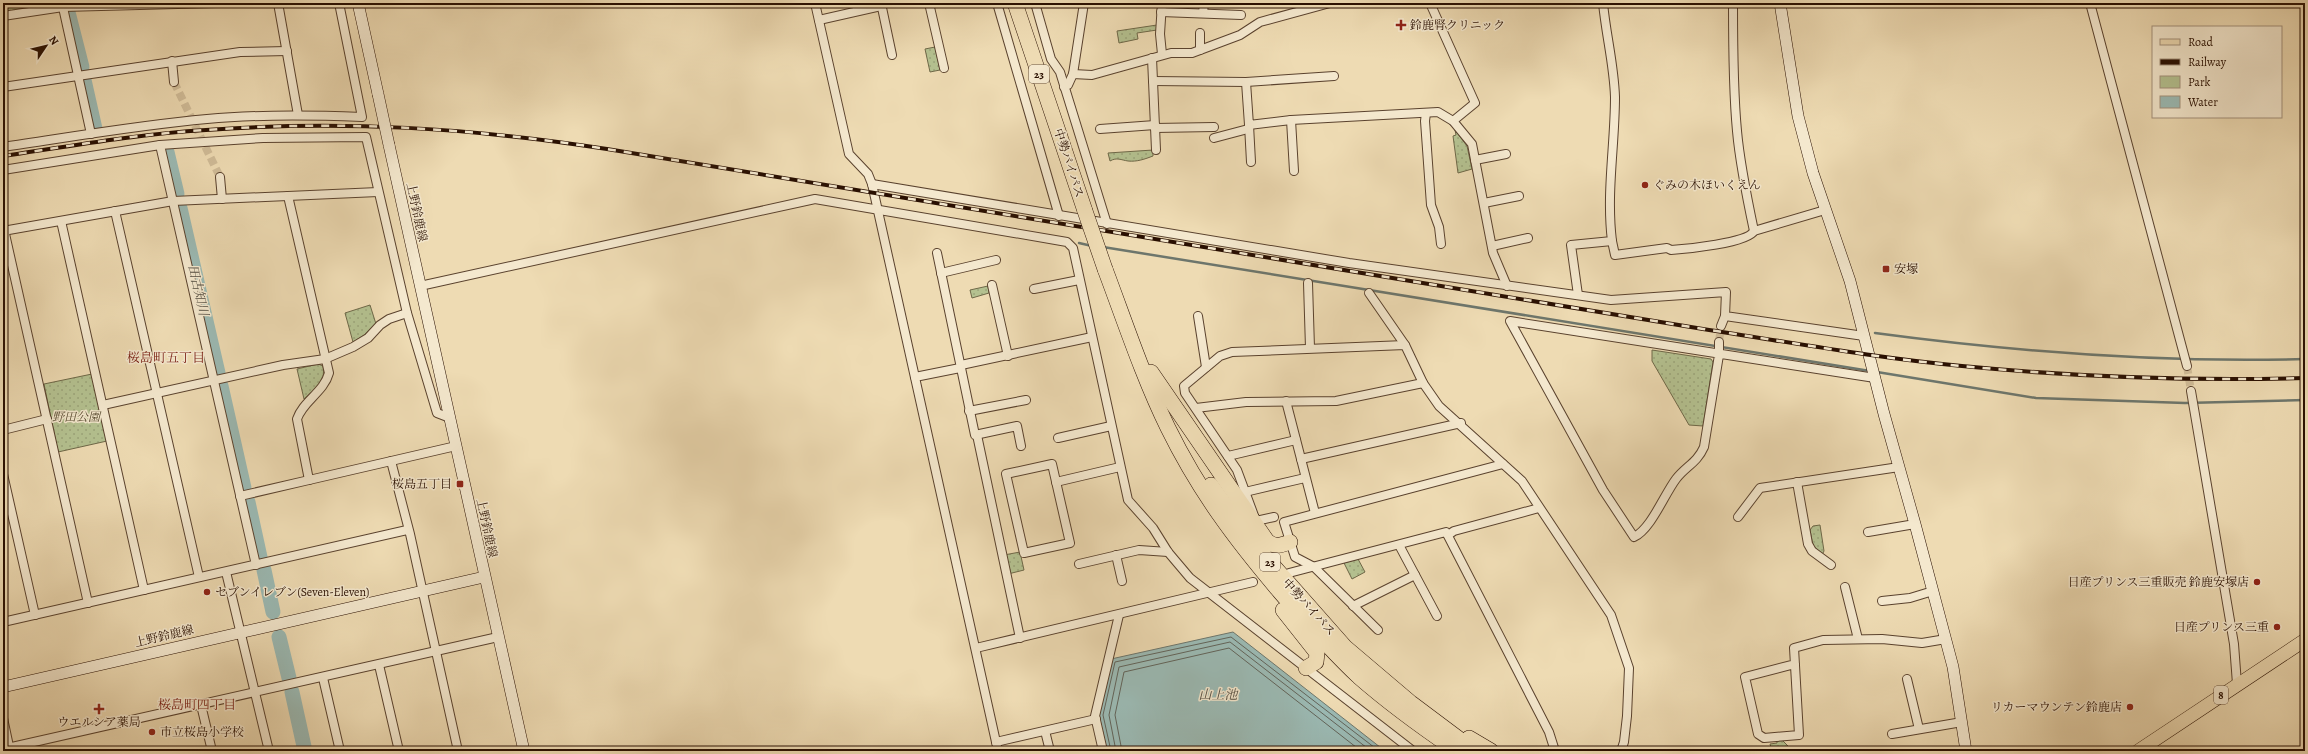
<svg xmlns="http://www.w3.org/2000/svg" width="2308" height="754" font-family="Alegreya,'Noto Serif JP',serif">
<style>
.green{fill:url(#green-dots);stroke:#6e6848}
.water{fill:#9bbab4;stroke:#6d766c}
.lines{fill:none;stroke-linecap:round;stroke-linejoin:round}
.shore{stroke:#62645a;stroke-width:1}
.stream{stroke:#6d766c;stroke-width:2.5}
.river{stroke:#9bbab4;stroke-width:15}
.street-tunnel{stroke:#d0bc98;stroke-width:8;stroke-dasharray:8 4;stroke-linecap:butt}
.street-casing{stroke:#5a422e;stroke-width:10}
.secondary-casing{stroke:#290f01;stroke-width:12}
.primary-casing{stroke:#290f01;stroke-width:14}
.highway-casing{stroke:#290f01;stroke-width:16}
.street{stroke:#f4e8ce;stroke-width:8}
.secondary{stroke:#f4e8ce;stroke-width:11}
.primary{stroke:#eedbb3;stroke-width:13}
.highway{stroke:#eedbb3;stroke-width:15}
.rail-casing{stroke:#290f01;stroke-width:4}
.rail{stroke:#f4e8ce;stroke-width:2.5;stroke-dasharray:8;stroke-linecap:butt}
.secondary-bridge-casing{stroke:#290f01;stroke-width:12;stroke-linecap:butt}
.highway-bridge-casing{stroke:#290f01;stroke-width:16;stroke-linecap:butt}
.secondary-bridge{stroke:#f4e8ce;stroke-width:11}
.highway-bridge{stroke:#eedbb3;stroke-width:15}
.poi-dot{fill:#8f2418;stroke:#f4e8ce;stroke-width:1.5}
.labels{text-anchor:middle;stroke-width:3;stroke-linejoin:round;paint-order:stroke}
.shield{fill:#f4e8ce;stroke:#66503e;stroke-width:1}
.shield-label{font-size:11px;font-weight:bold;fill:#290f01}
.poi-label{font-size:12px;fill:#290f01;stroke:#f4e8ce;text-anchor:start}
.street-label{font-size:12px;fill:#290f01;stroke:#f4e8ce}
.park-label{font-size:12px;font-style:italic;fill:#5a4d33;stroke:#f4e8ce}
.water-label{font-size:13px;font-style:italic;fill:#514b40;stroke:#f4e8ce}
.neighbourhood-label{font-size:13px;fill:#7a1f14;stroke:#f4e8ce}
</style>
<defs>
<pattern id="green-dots" width="8" height="8" patternUnits="userSpaceOnUse"><rect width="8" height="8" fill="#b4c190"/><path d="M2 2h.1M6 6h.1" fill="none" stroke="#9ba57a" stroke-width="1.8" stroke-linecap="round"/></pattern>
</defs>
<rect width="100%" height="100%" fill="#eedbb3"/>
<filter id="stains"><feTurbulence type="fractalNoise" baseFrequency=".005" numOctaves="4"/><feColorMatrix values="0 0 0 0 .2 0 0 0 0 .09 0 0 0 0 .02 0 0 0 .5 -.17"/></filter>
<radialGradient id="worn" r=".72"><stop offset=".6" stop-color="#630" stop-opacity="0"/><stop offset="1" stop-color="#630" stop-opacity=".3"/></radialGradient>
<g class="green">
<path d="M3,3h52l-52,9z"/>
<path d="M1157,25v5l-20,3 1,6 -19,4 -2,-12z"/>
<path d="M935,47l5,23 -10,2 -5,-23z"/>
<path d="M1455,130l12,16 5,23 -14,4 -5,-37 3,-1z"/>
<path d="M1153,150v6c-8,3 -16,6 -25,5 -7,-1 -11,-4 -18,0l-2,-8z"/>
<path d="M988,286l1,7 -17,5 -2,-8z"/>
<path d="M370,305l6,19 -12,11 -11,7 -8,-29z"/>
<path d="M1652,350l59,9 2,3 -10,64 -14,-1 -37,-64z"/>
<path d="M318,364l5,2c3,17 -8,23 -19,33l-7,-30z"/>
<path d="M92,374l15,67 -49,11 -14,-68z"/>
<path d="M1820,525l4,26 -2,4 -9,-10 -3,-15 3,-4z"/>
<path d="M1020,552l4,18 -16,4 -4,-19z"/>
<path d="M1358,559l7,13 -13,7 -8,-16z"/>
<path d="M1777,740h5l11,11h-21l-2,-7 7,-1z"/>
</g>
<path class="water" d="M1233,632l152,119h-278l-8,-36 12,-56z"/>
<g class="lines">
<g class="shore">
<path d="M1111,751l-8,-36 12,-53 116,-25 148,114"/>
<path d="M1116,751l-7,-36 10,-48 111,-25 141,109"/>
<path d="M1122,751l-7,-36 9,-43 105,-24 132,103"/>
</g>
<g class="stream">
<path d="M1079,243l13,3"/>
<path d="M1103,247l767,124"/>
<path d="M1875,333c142,19 286,30 430,26"/>
<path d="M1877,372l159,26 149,5 120,-3"/>
</g>
<g class="river">
<path d="M68,12l14,55"/>
<path d="M84,80l11,49"/>
<path d="M167,152l10,42"/>
<path d="M180,208l38,165"/>
<path d="M221,386l23,102"/>
<path d="M248,502l12,55"/>
<path d="M264,570l9,42"/>
<path d="M279,637l10,41"/>
<path d="M292,692l13,59"/>
</g>
<g class="street-tunnel">
<path d="M174,82l46,95"/>
<path d="M1719,342l2,-16"/>
<path d="M2187,366l4,25"/>
</g>
<defs>
<g id="street">
<path d="M62,3l29,131"/>
<path d="M278,3l20,112"/>
<path d="M815,3l34,151 19,20 4,10 126,567"/>
<path d="M881,3l11,52"/>
<path d="M929,3l15,65"/>
<path d="M997,3l62,213"/>
<path d="M1035,3l16,56 9,13 47,152"/>
<path d="M1142,3h20"/>
<path d="M1430,3l45,100 -22,18"/>
<path d="M1733,3c0,43 0,86 4,128 3,34 10,67 17,100l71,-21"/>
<path d="M2090,3l97,363"/>
<path d="M1161,12l80,3"/>
<path d="M1203,13l1,-10"/>
<path d="M3,16l60,-9 153,-4"/>
<path d="M819,20l62,-14"/>
<path d="M1200,33v17"/>
<path d="M1162,54l-2,-20 2,-31"/>
<path d="M1152,58l4,92"/>
<path d="M172,61l2,21"/>
<path d="M1073,74l19,1 79,-22h21l48,-18 20,-13 70,-19"/>
<path d="M1153,81l93,1 88,-6"/>
<path d="M1246,82l3,43 42,-5 147,-8 15,9 19,23 21,109 14,33"/>
<path d="M3,87l237,-35 47,-1"/>
<path d="M1064,87l4,-2 5,-11 11,-71"/>
<path d="M1426,113l-1,8 6,84 8,22 2,17"/>
<path d="M1291,120l3,51"/>
<path d="M1249,125l2,37"/>
<path d="M1155,128l59,-1"/>
<path d="M1100,129l55,-4"/>
<path d="M1214,138l34,-9"/>
<path d="M160,145l96,420"/>
<path d="M3,147c68,-10 136,-22 204,-28 52,-5 103,-4 155,-2l-23,-114"/>
<path d="M1475,160l31,-6"/>
<path d="M3,170l157,-25 103,-7 103,-1 41,176 30,100 13,5"/>
<path d="M220,177l2,22"/>
<path d="M872,184l477,79 262,37 115,-8 -1,24 139,20"/>
<path d="M288,196l41,177c-5,19 -26,28 -32,46l12,61 147,-34"/>
<path d="M1484,203l35,-7"/>
<path d="M115,211l84,366"/>
<path d="M61,221l83,369"/>
<path d="M3,225l85,378"/>
<path d="M3,231l170,-30 205,-9"/>
<path d="M1612,241l3,14 52,-7 4,2c15,-1 77,-7 83,-19"/>
<path d="M1492,246l36,-8"/>
<path d="M937,253l38,182 42,-9 4,20"/>
<path d="M941,273l55,-13"/>
<path d="M1308,283l2,65"/>
<path d="M992,285l16,71"/>
<path d="M420,286l395,-87 252,43 6,6 55,252 25,28 15,24 22,26 223,173"/>
<path d="M1034,289l45,-9"/>
<path d="M1369,293l36,52"/>
<path d="M1578,295l-7,-50 41,-4c-6,-48 3,-96 3,-144 -1,-32 -9,-62 -12,-94"/>
<path d="M1198,316l8,51"/>
<path d="M1721,326l4,-10"/>
<path d="M1719,342v13l-15,92c-7,16 -18,19 -28,32 -12,16 -25,50 -42,58l-31,-47 -93,-169 365,57"/>
<path d="M961,365l131,-28"/>
<path d="M915,377l45,-9"/>
<path d="M2191,391l43,253 3,40"/>
<path d="M1286,401l29,112"/>
<path d="M103,405l180,-40 42,-6 28,-12 15,-9 12,-13 9,-6 18,-6"/>
<path d="M1196,408l50,-6 90,-1 87,-18"/>
<path d="M969,411l57,-11"/>
<path d="M3,430l44,-11"/>
<path d="M977,435l43,203"/>
<path d="M1058,438l53,-12"/>
<path d="M1228,456l68,-16"/>
<path d="M1301,459l160,-36"/>
<path d="M391,461l19,73 48,217"/>
<path d="M1052,464l18,79 -46,10 -18,-79z"/>
<path d="M3,474l32,141"/>
<path d="M1056,482l64,-15"/>
<path d="M1797,482l11,62 4,7 19,14"/>
<path d="M1245,492l60,-14"/>
<path d="M240,496l69,-16"/>
<path d="M1274,517l-18,4 -19,-51 -52,-77 -1,-7 36,-30 12,-4 173,-7 18,38 16,23 83,75 89,134 18,53 -2,48 -3,26 -3,9"/>
<path d="M1738,517l22,-29 139,-21"/>
<path d="M1868,532l47,-8"/>
<path d="M1448,535l6,-4 85,-23"/>
<path d="M1399,545l38,71"/>
<path d="M1116,555l6,26"/>
<path d="M1079,564l60,-14 29,2"/>
<path d="M226,572l43,179"/>
<path d="M1289,573l157,-41 103,200 6,19"/>
<path d="M1845,587l13,52"/>
<path d="M1882,601l28,-3 23,-7"/>
<path d="M1353,606l62,-31"/>
<path d="M3,622l404,-92"/>
<path d="M1378,630l-64,-63 -19,-10 -11,-35 219,-58"/>
<path d="M976,648l277,-66"/>
<path d="M1795,664l-50,13 13,57 6,4 35,-3 -5,-87 29,-8 59,-1 40,4 24,-4"/>
<path d="M379,665l20,86"/>
<path d="M323,678l17,73"/>
<path d="M1907,679l12,50"/>
<path d="M201,705l11,46"/>
<path d="M3,718l7,33"/>
<path d="M1045,731l5,20"/>
<path d="M1892,734l70,-12"/>
<path d="M996,742l100,-23"/>
<path d="M3,749l495,-112"/>
<path d="M1103,751l-8,-35 24,-101"/>
</g>
<g id="secondary">
<path d="M358,3l20,91"/>
<path d="M1780,3l18,113 15,57 37,108 34,133 31,110 38,143 13,84"/>
<path d="M389,145l135,606"/>
<path d="M3,687l481,-110"/>
</g>
<path id="primary" d="M2138,751l167,-111"/>
<g id="highway">
<path d="M1015,3l70,208"/>
<path d="M1105,269c20,53 38,108 63,159 31,63 67,111 112,164 25,29 51,59 79,85 31,27 64,51 98,74"/>
<path d="M1151,372l116,169c8,7 14,4 23,1"/>
<path d="M1211,485l36,51 98,111 66,56 64,48"/>
<path d="M1283,610l34,43 -1,9 -10,6"/>
<path d="M1469,738l22,13"/>
</g>
</defs>
<use href="#street" class="street-casing"/>
<use href="#secondary" class="secondary-casing"/>
<use href="#primary" class="primary-casing"/>
<use href="#highway" class="highway-casing"/>
<use href="#street" class="street"/>
<use href="#secondary" class="secondary"/>
<use href="#primary" class="primary"/>
<use href="#highway" class="highway"/>
<defs>
<path id="rail" d="M3,156c67,-10 135,-22 203,-26 137,-10 266,-2 401,19l1096,180c86,13 172,29 259,37 114,11 228,15 343,12"/>
</defs>
<use href="#rail" class="rail-casing"/>
<use href="#rail" class="rail"/>
<defs>
<path id="secondary-bridge" d="M378,94l11,51"/>
<path id="highway-bridge" d="M1085,211l20,58"/>
</defs>
<use href="#secondary-bridge" class="secondary-bridge-casing"/>
<use href="#highway-bridge" class="highway-bridge-casing"/>
<use href="#secondary-bridge" class="secondary-bridge"/>
<use href="#highway-bridge" class="highway-bridge"/>
</g>
<g class="poi-dot">
<path d="M1399 19h4v4h4v4h-4v4h-4v-4h-4v-4h4z"/>
<circle cx="1645" cy="185" r="4"/>
<rect x="1882" y="265" width="8" height="8" rx="2"/>
<rect x="456" y="480" width="8" height="8" rx="2"/>
<circle cx="2257" cy="582" r="4"/>
<circle cx="207" cy="592" r="4"/>
<circle cx="2277" cy="627" r="4"/>
<circle cx="2130" cy="707" r="4"/>
<path d="M97 703h4v4h4v4h-4v4h-4v-4h-4v-4h4z"/>
<circle cx="152" cy="732" r="4"/>
</g>
<g class="labels">
<g class="shield">
<rect x="1029" y="65" width="20" height="18" rx="3"/>
<rect x="1260" y="553" width="20" height="18" rx="3"/>
<rect x="2214" y="686" width="14" height="18" rx="3"/>
</g>
<g class="shield-label">
<text x="1039" y="78">23</text>
<text x="1270" y="566">23</text>
<text x="2221" y="699">8</text>
</g>
<g class="poi-label">
<text x="1410" y="29">鈴鹿腎クリニック</text>
<text x="1653" y="189">ぐみの木ほいくえん</text>
<text x="1894" y="273">安塚</text>
<text x="452" y="488" text-anchor="end">桜島五丁目</text>
<text x="2249" y="586" text-anchor="end">日産プリンス三重販売 鈴鹿安塚店</text>
<text x="215" y="596">セブンイレブン(Seven-Eleven)</text>
<text x="2269" y="631" text-anchor="end">日産プリンス三重</text>
<text x="2122" y="711" text-anchor="end">リカーマウンテン鈴鹿店</text>
<text x="99" y="726" text-anchor="middle">ウエルシア薬局</text>
<text x="160" y="736">市立桜島小学校</text>
</g>
<g class="street-label">
<text transform="translate(1069 163) rotate(72)" y="4">中勢バイパス</text>
<text transform="translate(417 212) rotate(78)" y="4">上野鈴鹿線</text>
<text transform="translate(487 528) rotate(78)" y="4">上野鈴鹿線</text>
<text transform="translate(1309 607) rotate(48)" y="4">中勢バイパス</text>
<text transform="translate(164 636) rotate(-13)" y="4">上野鈴鹿線</text>
</g>
<g class="park-label">
<text x="76" y="421">野田公園</text>
</g>
<g class="water-label">
<text transform="translate(199 290) rotate(77)" y="5">田古知川</text>
<text x="1218" y="699">山上池</text>
</g>
<g class="neighbourhood-label">
<text x="166" y="362">桜島町五丁目</text>
<text x="197" y="709">桜島町四丁目</text>
</g>
</g>
<rect width="2308" height="754" fill="none" stroke="#eedbb3" stroke-width="16"/>
<rect x="4" y="4" width="2300" height="746" fill="none" stroke="#290f01" stroke-width="2"/>
<rect x="8" y="8" width="2292" height="738" fill="none" stroke="#290f01"/>
<rect x="2152" y="26" width="130" height="92" fill="#f4e8ce" stroke="#a3917c"/>
<rect x="2160" y="39" width="20" height="6" fill="#eedbb3" stroke="#a3917c"/>
<text x="2188" y="46" font-size="12" fill="#290f01">Road</text>
<rect x="2160" y="59" width="20" height="6" fill="#290f01" stroke="#a3917c"/>
<text x="2188" y="66" font-size="12" fill="#290f01">Railway</text>
<rect x="2160" y="76" width="20" height="12" fill="#b4c190" stroke="#a3917c"/>
<text x="2188" y="86" font-size="12" fill="#290f01">Park</text>
<rect x="2160" y="96" width="20" height="12" fill="#9bbab4" stroke="#a3917c"/>
<text x="2188" y="106" font-size="12" fill="#290f01">Water</text>
<g transform="translate(46 46) rotate(55)" stroke="#f4e8ce" stroke-width="3" paint-order="stroke">
<path d="M0-3L7 15L0 10L-7 15Z" fill="#290f01"/>
<text y="-6" font-size="11" font-weight="bold" text-anchor="middle" fill="#290f01">N</text>
</g>
<rect width="100%" height="100%" filter="url(#stains)"/>
<rect width="100%" height="100%" fill="url(#worn)"/>
</svg>
